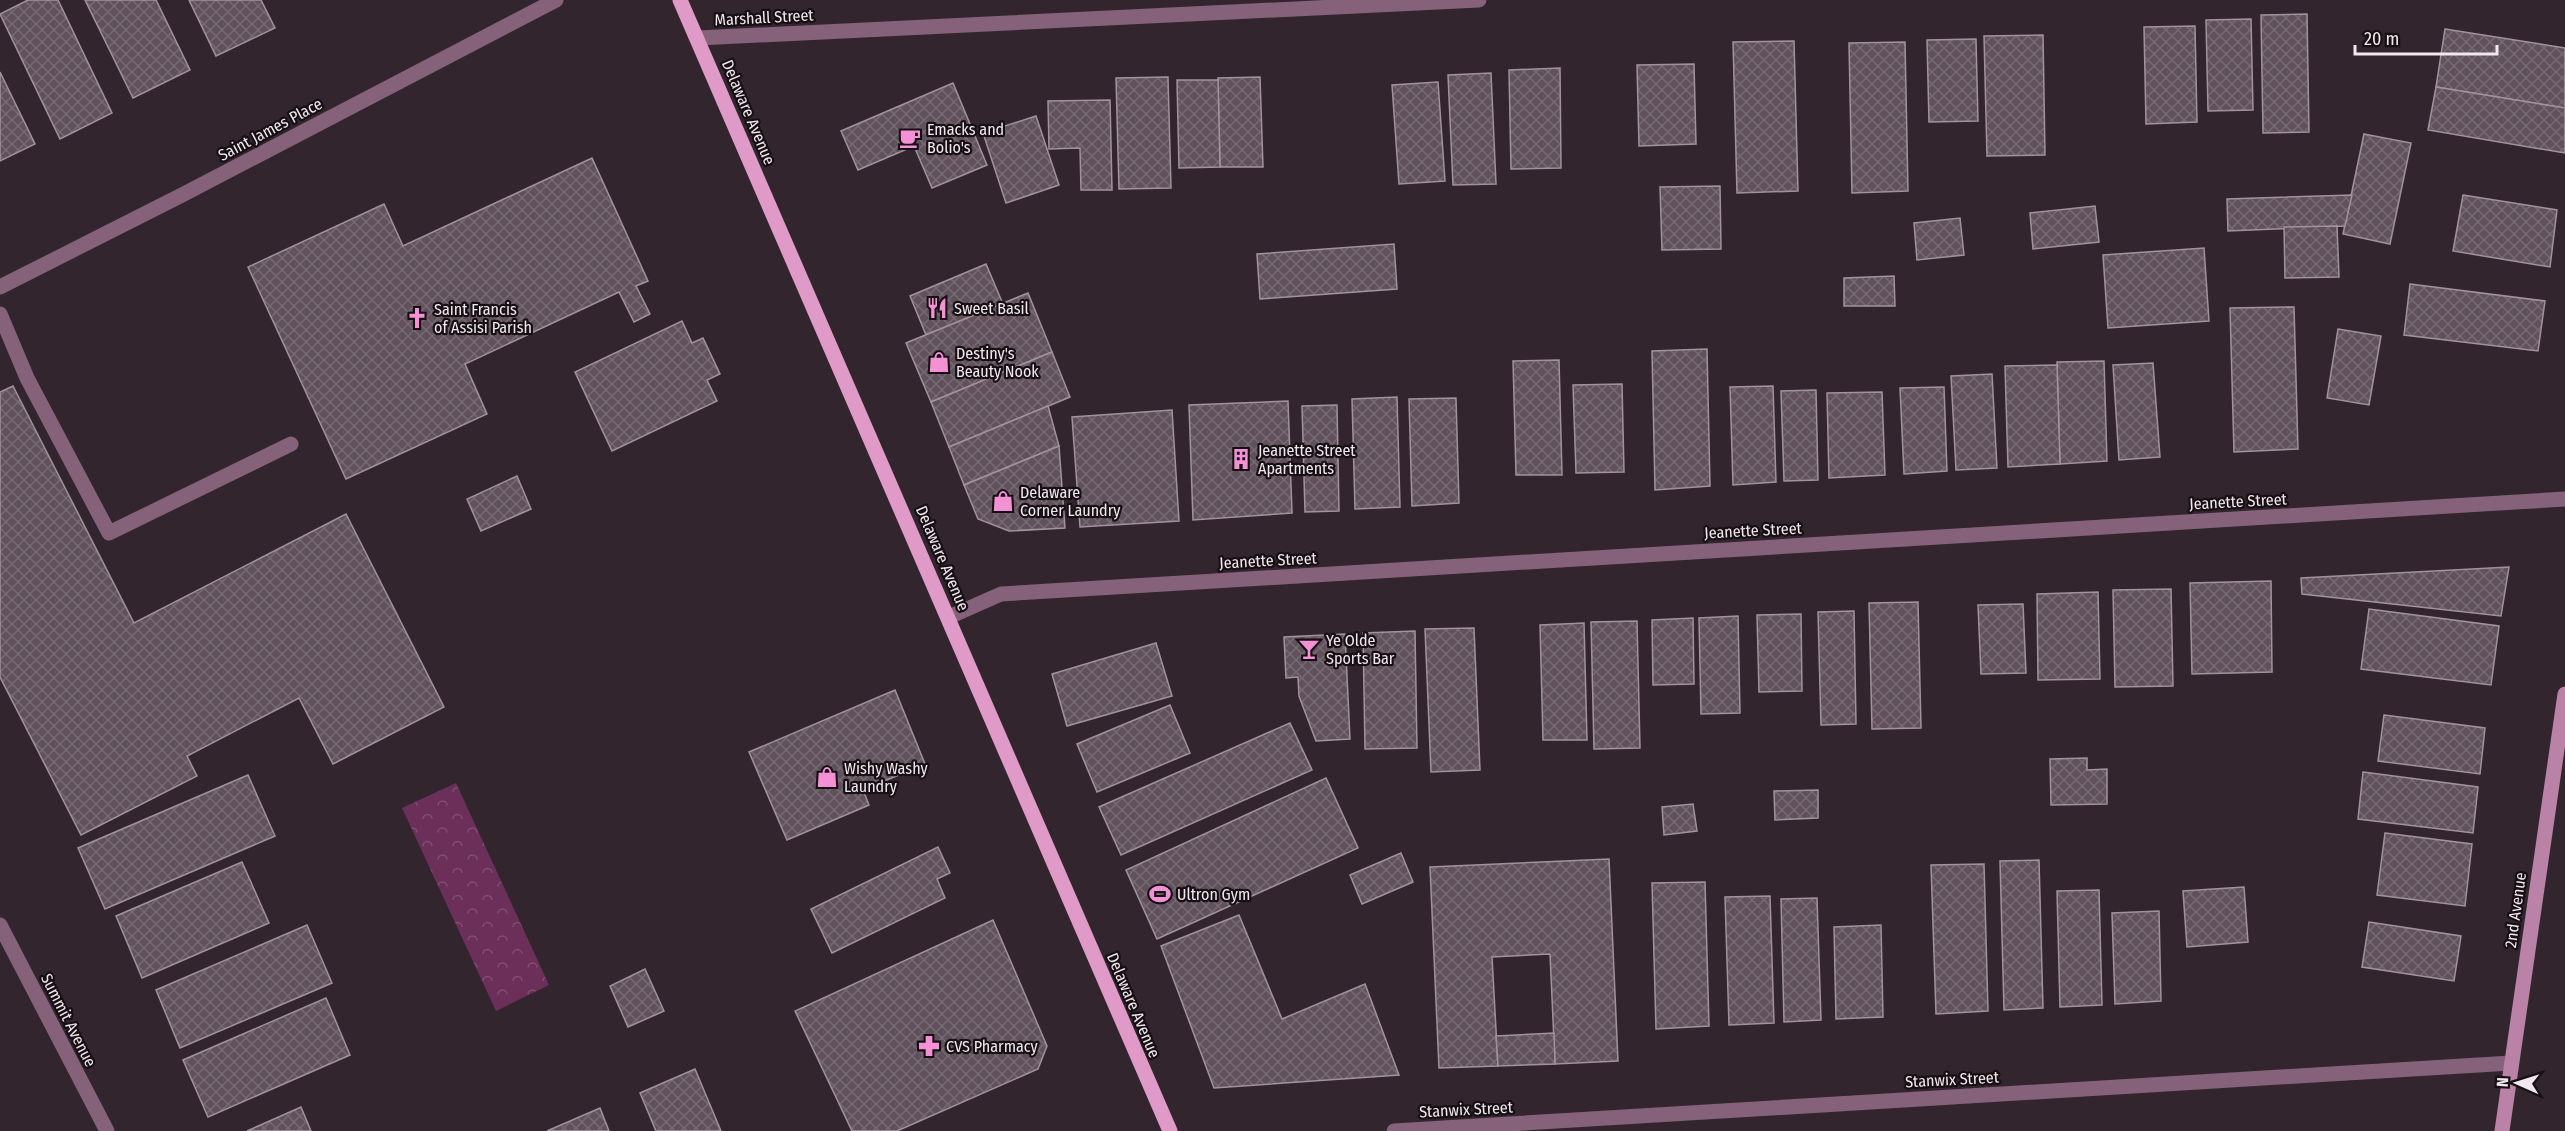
<svg xmlns="http://www.w3.org/2000/svg" width="2565" height="1131" font-family="'Fira Sans Condensed',sans-serif">
<style>
.park{fill:url(#park-crowns)}
.building{fill:url(#building-cross-hatch);stroke:#a3929d;stroke-width:1.5}
.lines{fill:none;stroke-linecap:round;stroke-linejoin:round}
.lane{stroke:#856279;stroke-width:15}
.street{stroke:#856279;stroke-width:15}
.secondary{stroke:#b982a6;stroke-width:15}
.primary{stroke:#e09ac8;stroke-width:15}
.labels{text-anchor:middle;stroke-width:4.5;stroke-linejoin:round;paint-order:stroke}
.street-label{font-size:16px;fill:#f1e8ed;stroke:#161014}
.poi-label{font-size:16px;fill:#f1e8ed;stroke:#161014;text-anchor:start}
</style>
<defs>
<pattern id="park-crowns" width="20" height="18" patternUnits="userSpaceOnUse" patternTransform="scale(1.5)"><rect width="20" height="18" fill="#6b2f59"/><path d="M2 6a3 3 0 1 1 6 0M12 15a3 3 0 1 1 6 0" fill="none" stroke="#814d71"/></pattern>
<pattern id="building-cross-hatch" width="8" height="8" patternUnits="userSpaceOnUse" patternTransform="scale(1.5)"><rect width="8" height="8" fill="#60515b"/><path d="M0 0l8 8M0 8l8-8" fill="none" stroke="#776a73"/></pattern>
</defs>
<rect width="100%" height="100%" fill="#32252e"/>
<path class="park" d="M456,783l93,202 -53,26 -94,-203z"/>
<g class="building">
<path d="M28,0h30l54,113 -52,26 -60,-125z"/>
<path d="M85,0h71l34,70 -57,28z"/>
<path d="M189,0h72l14,28 -59,28z"/>
<path d="M2307,14l2,118 -46,1 -2,-118z"/>
<path d="M2251,19l2,91 -45,1 -2,-91z"/>
<path d="M2195,26l2,96 -51,2 -2,-97z"/>
<path d="M2445,29l120,19v60l-129,-21z"/>
<path d="M2043,35l2,120 -58,1 -3,-120z"/>
<path d="M1976,39l2,82 -49,1 -2,-82z"/>
<path d="M1794,41l4,150 -61,2 -4,-151z"/>
<path d="M1905,42l3,149 -56,2 -3,-150z"/>
<path d="M1694,64l2,80 -57,2 -2,-81z"/>
<path d="M1560,68l1,100 -50,1 -2,-99z"/>
<path d="M0,72l35,72 -35,17z"/>
<path d="M1491,73l5,111 -43,1 -5,-110z"/>
<path d="M1168,77l3,111 -52,1 -3,-111z"/>
<path d="M1260,77l3,90h-43l-2,-89z"/>
<path d="M1177,80h41l2,87 -41,1z"/>
<path d="M1438,82l7,99 -46,3 -7,-99z"/>
<path d="M953,83l34,82 -55,23 -18,-42 -56,24 -17,-39z"/>
<path d="M2436,87l129,21v45l-137,-23z"/>
<path d="M1110,100l2,90h-31l-1,-42 -31,1 -1,-48z"/>
<path d="M1036,116l23,69 -53,18 -23,-70z"/>
<path d="M2364,134l47,9 -21,101 -47,-10z"/>
<path d="M592,158l56,123 -12,5 14,28 -16,8 -15,-30 -154,72 22,50 -141,65 -98,-212 136,-63 19,42z"/>
<path d="M1720,186l1,63 -59,1 -2,-63z"/>
<path d="M2352,195l-7,31 -117,5 -1,-32z"/>
<path d="M2463,195l94,15 -7,57 -97,-16z"/>
<path d="M2095,206l4,36 -66,7 -3,-36z"/>
<path d="M1960,218l4,37 -47,5 -3,-37z"/>
<path d="M2337,226l2,51 -54,1 -1,-51z"/>
<path d="M1394,244l3,45 -137,10 -3,-45z"/>
<path d="M2204,248l5,73 -101,7 -5,-73z"/>
<path d="M986,264l17,40 -77,31 -16,-39z"/>
<path d="M1894,276l1,30h-51v-28z"/>
<path d="M2410,284l135,17 -7,50 -134,-16z"/>
<path d="M1028,293l24,59 -121,50 -25,-59z"/>
<path d="M2294,307l4,142 -64,3 -4,-144z"/>
<path d="M682,321l10,22 11,-5 17,36 -13,6 10,21 -105,50 -37,-79z"/>
<path d="M2338,329l43,7 -12,69 -42,-7z"/>
<path d="M1707,349l3,137 -55,4 -3,-139z"/>
<path d="M1052,352l18,45 -121,50 -18,-45z"/>
<path d="M1559,360l3,115h-46l-3,-114z"/>
<path d="M2104,361l3,100 -47,3 -3,-102z"/>
<path d="M2153,363l7,94 -41,3 -6,-95z"/>
<path d="M2057,365l3,99 -52,3 -3,-101z"/>
<path d="M1992,374l5,94 -41,2 -5,-94z"/>
<path d="M1622,384l2,88 -48,1 -3,-88z"/>
<path d="M13,386l121,237 212,-109 98,193 -111,57 -34,-66 -112,58 10,20 -116,59 -81,-158v-285z"/>
<path d="M1773,386l3,96 -43,3 -3,-98z"/>
<path d="M1944,387l3,84 -43,3 -4,-86z"/>
<path d="M1816,390l2,90 -34,1 -3,-90z"/>
<path d="M1882,392l3,83 -56,3 -2,-85z"/>
<path d="M1397,397l3,110 -45,2 -3,-110z"/>
<path d="M1456,398l3,105 -47,3 -3,-107z"/>
<path d="M1288,401l4,112 -99,7 -4,-115z"/>
<path d="M1337,405l2,106 -34,1 -3,-106z"/>
<path d="M1048,406l11,40 -95,39 -15,-38z"/>
<path d="M1172,410l7,111 -99,6 -8,-110z"/>
<path d="M1059,446l6,82 -56,3 -31,-12 -14,-34z"/>
<path d="M517,476l14,33 -50,22 -14,-32z"/>
<path d="M2509,567l-8,49 -199,-22 -1,-16z"/>
<path d="M2271,581l1,91 -80,2 -2,-91z"/>
<path d="M2171,589l2,97 -58,1 -2,-97z"/>
<path d="M2098,592l2,87 -62,1 -1,-86z"/>
<path d="M1918,602l3,126 -49,1 -3,-126z"/>
<path d="M2023,604l3,69 -45,1 -3,-69z"/>
<path d="M2369,609l130,17 -8,59 -130,-16z"/>
<path d="M1854,611l2,113 -35,1 -3,-113z"/>
<path d="M1801,614l1,77 -43,1 -2,-77z"/>
<path d="M1738,616l2,97 -39,1 -2,-96z"/>
<path d="M1693,618l1,66 -41,1 -1,-65z"/>
<path d="M1637,621l3,127 -46,1 -3,-127z"/>
<path d="M1584,623l3,117h-44l-3,-115z"/>
<path d="M1474,628l6,142 -49,2 -6,-143z"/>
<path d="M1415,631l2,117 -52,1 -2,-116z"/>
<path d="M1345,634l5,105 -34,2 -17,-45 -1,-19 -12,1 -2,-41z"/>
<path d="M1156,643l16,53 -105,30 -15,-52z"/>
<path d="M895,690l30,74 -62,26 6,15 -82,35 -38,-88z"/>
<path d="M1170,705l20,48 -93,39 -20,-48z"/>
<path d="M2384,715l101,13 -5,46 -102,-13z"/>
<path d="M1290,723l22,47 -191,85 -22,-48z"/>
<path d="M2087,758v12l20,-1v35l-56,1 -1,-46z"/>
<path d="M2363,772l115,15 -5,46 -115,-14z"/>
<path d="M248,775l27,61 -170,73 -27,-61z"/>
<path d="M1326,778l32,70 -201,91 -31,-69z"/>
<path d="M1818,790v28l-43,2 -1,-29z"/>
<path d="M1693,804l4,27 -33,4 -2,-28z"/>
<path d="M2385,833l87,11 -7,62 -88,-11z"/>
<path d="M938,847l12,26 -13,6 8,19 -113,55 -21,-44z"/>
<path d="M1401,853l12,29 -51,22 -12,-29z"/>
<path d="M1609,859l9,202 -63,3 -5,-110 -58,3 6,109 -59,2 -9,-201z"/>
<path d="M2039,860l4,148 -39,2 -4,-149z"/>
<path d="M242,862l27,61 -127,55 -26,-62z"/>
<path d="M1984,864l4,147 -52,3 -5,-149z"/>
<path d="M1705,882l4,144 -53,3 -4,-146z"/>
<path d="M2244,887l4,55 -61,5 -4,-56z"/>
<path d="M2099,890l3,115 -42,2 -3,-116z"/>
<path d="M1770,896l4,127 -45,2 -4,-128z"/>
<path d="M1817,898l4,122 -37,2 -3,-123z"/>
<path d="M2159,911l2,90 -46,3 -3,-91z"/>
<path d="M1239,915l43,104 83,-35 34,91 -185,13 -53,-142z"/>
<path d="M993,920l54,126 -9,23 -141,62h-45l-57,-120z"/>
<path d="M2369,922l92,14 -7,45 -92,-14z"/>
<path d="M307,925l25,58 -152,65 -24,-58z"/>
<path d="M1881,925l2,92 -47,2 -2,-92z"/>
<path d="M645,969l19,42 -36,16 -18,-41z"/>
<path d="M326,998l24,57 -142,62 -25,-57z"/>
<path d="M1554,1033l1,31 -57,2 -2,-30z"/>
<path d="M695,1069l26,62h-65l-16,-38z"/>
<path d="M301,1107l10,24h-64z"/>
<path d="M600,1108l9,23h-62z"/>
</g>
<g class="lines">
<path class="lane" d="M0,314l27,64 82,155 182,-89"/>
<g class="street">
<path d="M698,38l781,-38"/>
<path d="M0,287l182,-92 374,-195"/>
<path d="M949,617l52,-23 1564,-95"/>
<path d="M0,925l107,206"/>
<path d="M1394,1131l1117,-68"/>
</g>
<path class="secondary" d="M2502,1131l63,-437"/>
<path class="primary" d="M680,0l490,1131"/>
</g>
<defs>
<symbol id="cafe-bare" viewBox="-9 -9 18 18"><path d="M-5.5-4.5H6V0H3Q3 3.5 0 3.5H-2.5Q-5.5 3.5-5.5 0ZM3-3.2v2h1.7v-2ZM-6 4.5H4V6H-6Z" fill="#f491d4" stroke="#161014" stroke-width="2.5" paint-order="stroke"/></symbol>
<symbol id="restaurant-bare" viewBox="-9 -9 18 18"><path d="M-5-6h1v4h1v-4h1v4h1v-4h1v5L-1.5 .5V6h-2V.5L-5-1ZM5-6V6H3V1.5H1.5Q1.5-4 5-6Z" fill="#f491d4" stroke="#161014" stroke-width="2.5" paint-order="stroke"/></symbol>
<symbol id="church-bare" viewBox="-9 -9 18 18"><path d="M-1.2-6h2.4v3.5h3.3v2.4h-3.3V6h-2.4V-.1h-3.3v-2.4h3.3Z" fill="#f491d4" stroke="#161014" stroke-width="2.5" paint-order="stroke"/></symbol>
<symbol id="shop-bare" viewBox="-9 -9 18 18"><path d="M-5-2.5h2.3a2.7 3.5 0 0 1 5.4 0H5L5.5 6h-11ZM-1.5-2.5h3a1.5 2.3 0 0 0-3 0Z" fill="#f491d4" stroke="#161014" stroke-width="2.5" paint-order="stroke"/></symbol>
<symbol id="building-bare" viewBox="-9 -9 18 18"><path d="M-4-6H4V6H1V3H-1V6H-4ZM-2.5-4.3h1.7v1.8h-1.7ZM.8-4.3h1.7v1.8H.8ZM-2.5-1h1.7V.8h-1.7ZM.8-1h1.7V.8H.8Z" fill="#f491d4" stroke="#161014" stroke-width="2.5" paint-order="stroke"/></symbol>
<symbol id="bar-bare" viewBox="-9 -9 18 18"><path d="M-6-5H6L.8 .8V4.5H3.5V6h-7V4.5H-.8V.8Z" fill="#f491d4" stroke="#161014" stroke-width="2.5" paint-order="stroke"/></symbol>
<symbol id="stadium-bare" viewBox="-9 -9 18 18"><path d="M0-5a6.5 5 0 1 0 0 10a6.5 5 0 1 0 0-10ZM-3.5-1.8h7v3.6h-7Z" fill="#f491d4" stroke="#161014" stroke-width="2.5" paint-order="stroke"/></symbol>
<symbol id="pharmacy-bare" viewBox="-9 -9 18 18"><path d="M-2-6h4v4h4v4h-4v4h-4v-4h-4v-4h4Z" fill="#f491d4" stroke="#161014" stroke-width="2.5" paint-order="stroke"/></symbol>
</defs>
<g fill-rule="evenodd">
<use href="#cafe-bare" x="895" y="123" width="30" height="30"/>
<use href="#restaurant-bare" x="922" y="293" width="30" height="30"/>
<use href="#church-bare" x="402" y="303" width="30" height="30"/>
<use href="#shop-bare" x="924" y="347" width="30" height="30"/>
<use href="#building-bare" x="1226" y="444" width="30" height="30"/>
<use href="#shop-bare" x="988" y="486" width="30" height="30"/>
<use href="#bar-bare" x="1294" y="634" width="30" height="30"/>
<use href="#shop-bare" x="812" y="762" width="30" height="30"/>
<use href="#stadium-bare" x="1145" y="879" width="30" height="30"/>
<use href="#pharmacy-bare" x="914" y="1031" width="30" height="30"/>
</g>
<g class="labels">
<g class="street-label">
<text transform="translate(764 17) rotate(-3)" y="6">Marshall Street</text>
<text transform="translate(749 112) rotate(67)" y="6">Delaware Avenue</text>
<text transform="translate(270 129) rotate(-28)" y="6">Saint James Place</text>
<text transform="translate(2238 501) rotate(-3)" y="6">Jeanette Street</text>
<text transform="translate(1753 530) rotate(-3)" y="6">Jeanette Street</text>
<text transform="translate(943 558) rotate(67)" y="6">Delaware Avenue</text>
<text transform="translate(1268 560) rotate(-3)" y="6">Jeanette Street</text>
<text transform="translate(2515 910) rotate(-82)" y="6">2nd Avenue</text>
<text transform="translate(1134 1005) rotate(67)" y="6">Delaware Avenue</text>
<text transform="translate(69 1020) rotate(63)" y="6">Summit Avenue</text>
<text transform="translate(1952 1079) rotate(-3)" y="6">Stanwix Street</text>
<text transform="translate(1466 1109) rotate(-3)" y="6">Stanwix Street</text>
</g>
<g class="poi-label">
<text x="927" y="135">Emacks and<tspan x="927" dy="18">Bolio's</tspan></text>
<text x="954" y="314">Sweet Basil</text>
<text x="434" y="315">Saint Francis<tspan x="434" dy="18">of Assisi Parish</tspan></text>
<text x="956" y="359">Destiny's<tspan x="956" dy="18">Beauty Nook</tspan></text>
<text x="1258" y="456">Jeanette Street<tspan x="1258" dy="18">Apartments</tspan></text>
<text x="1020" y="498">Delaware<tspan x="1020" dy="18">Corner Laundry</tspan></text>
<text x="1326" y="646">Ye Olde<tspan x="1326" dy="18">Sports Bar</tspan></text>
<text x="844" y="774">Wishy Washy<tspan x="844" dy="18">Laundry</tspan></text>
<text x="1177" y="900">Ultron Gym</text>
<text x="946" y="1052">CVS Pharmacy</text>
</g>
</g>
<g transform="translate(2517 1083) rotate(273)" stroke="#161014" stroke-width="4.5" paint-order="stroke">
<path d="M0-4.5L10 22L0 15L-10 22Z" fill="#f1e8ed"/>
<text y="-9" font-size="16" font-weight="bold" text-anchor="middle" fill="#f1e8ed">N</text>
</g>
<path d="M2355 45v9h142v-9" fill="none" stroke="#f1e8ed" stroke-width="3"/>
<text x="2364" y="45" font-size="18" fill="#f1e8ed" stroke="#161014" stroke-width="4.5" paint-order="stroke">20 m</text>
</svg>
